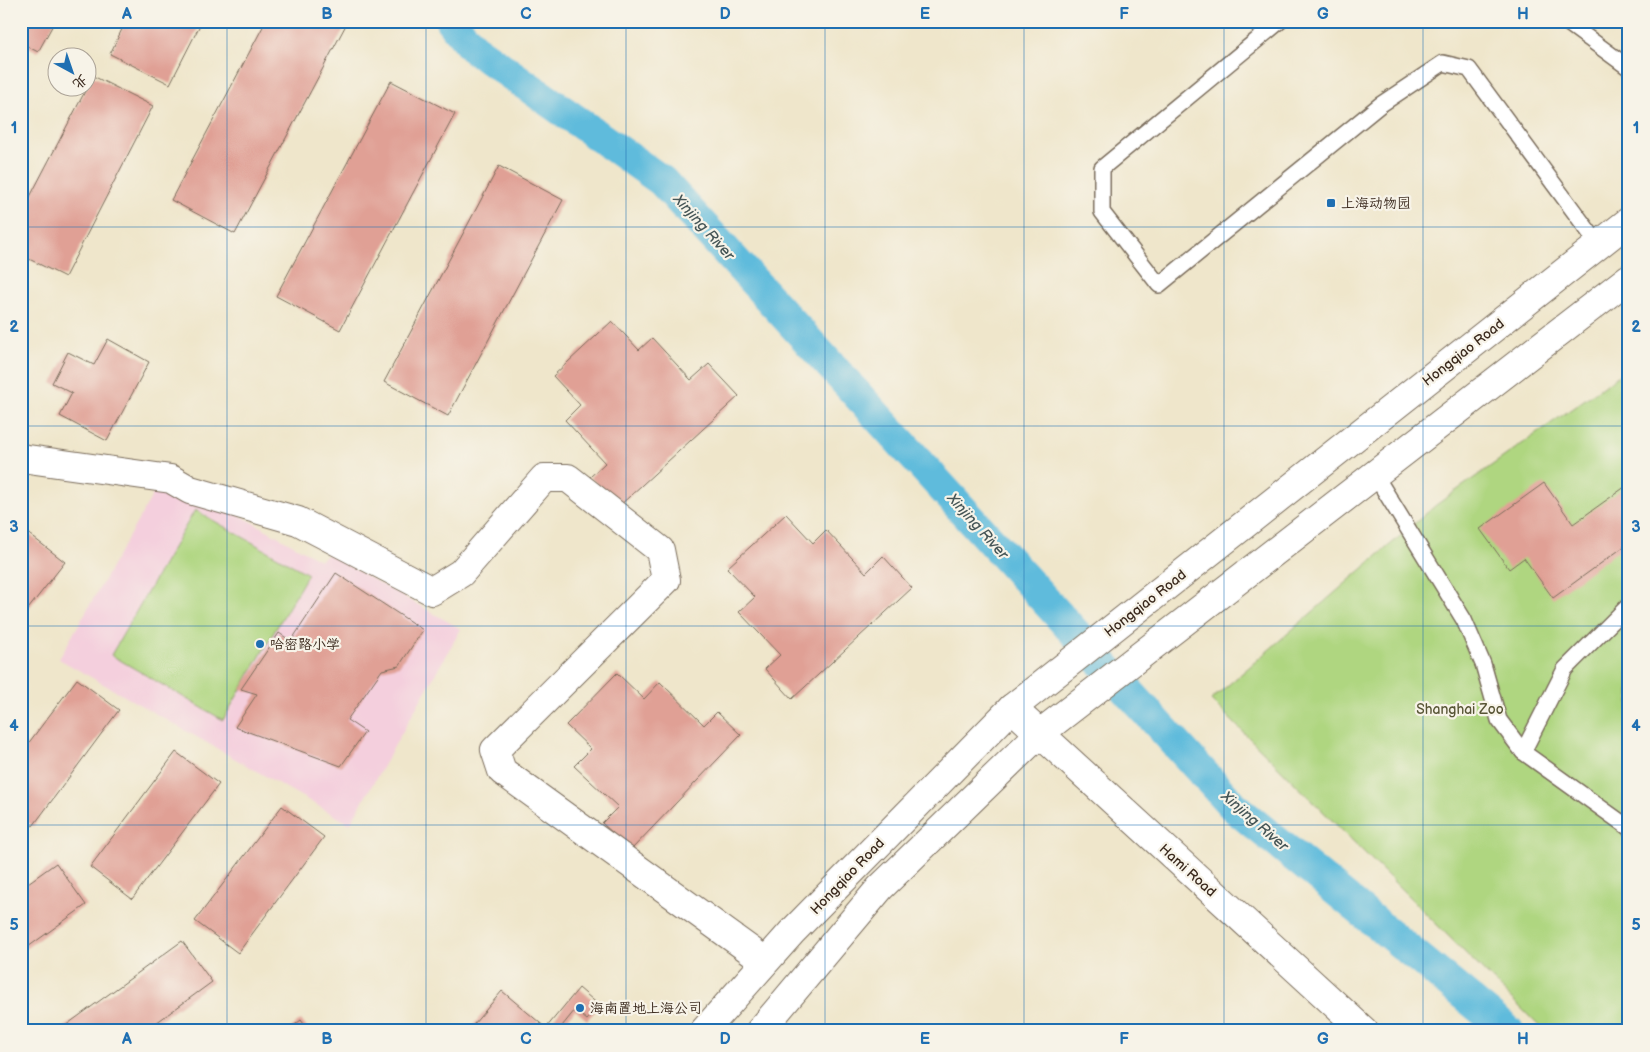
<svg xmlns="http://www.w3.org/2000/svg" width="1650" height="1052" font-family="'Balsamiq Sans','LXGW WenKai TC',sans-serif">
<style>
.built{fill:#f4cfdd}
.green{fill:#afd680;stroke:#75804f}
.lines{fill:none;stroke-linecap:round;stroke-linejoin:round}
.canal{stroke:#5ebbdc;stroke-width:32}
.building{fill:#e0a095}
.lane-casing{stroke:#7a6c5b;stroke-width:18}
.street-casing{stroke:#7a6c5b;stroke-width:30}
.secondary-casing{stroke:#7a6c5b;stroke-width:30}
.primary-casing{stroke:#7a6c5b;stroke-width:30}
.lane{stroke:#fff;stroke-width:15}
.street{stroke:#fff;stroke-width:28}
.secondary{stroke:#fff;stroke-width:28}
.primary{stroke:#fff;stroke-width:28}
.grid{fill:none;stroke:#1f6fb2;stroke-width:1;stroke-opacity:0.55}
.poi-dot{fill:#1f6fb2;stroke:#f7f3e8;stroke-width:2}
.labels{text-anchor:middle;stroke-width:4.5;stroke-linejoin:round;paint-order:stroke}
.poi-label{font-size:14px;fill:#3b2a1e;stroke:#f7f3e8;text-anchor:start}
.street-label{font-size:14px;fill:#3b2a1e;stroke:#f7f3e8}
.park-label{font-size:14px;fill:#585536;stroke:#f7f3e8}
.water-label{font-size:15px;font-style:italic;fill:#465657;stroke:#f7f3e8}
.neatline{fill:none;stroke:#1f6fb2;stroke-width:2}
.grid-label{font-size:16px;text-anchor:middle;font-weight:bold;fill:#1f6fb2}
</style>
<rect width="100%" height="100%" fill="#f7f3e8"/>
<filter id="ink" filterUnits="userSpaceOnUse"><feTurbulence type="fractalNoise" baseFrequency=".02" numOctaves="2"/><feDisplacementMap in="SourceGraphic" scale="10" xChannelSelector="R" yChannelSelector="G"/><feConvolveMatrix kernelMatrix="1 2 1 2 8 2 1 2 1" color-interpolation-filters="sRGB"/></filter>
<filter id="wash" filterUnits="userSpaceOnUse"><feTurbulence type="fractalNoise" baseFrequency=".0096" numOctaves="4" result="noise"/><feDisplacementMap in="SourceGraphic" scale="20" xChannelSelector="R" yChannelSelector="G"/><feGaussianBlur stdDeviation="1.12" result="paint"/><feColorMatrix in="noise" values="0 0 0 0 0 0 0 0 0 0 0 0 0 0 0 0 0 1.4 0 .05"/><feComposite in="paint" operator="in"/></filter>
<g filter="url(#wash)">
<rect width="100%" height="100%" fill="#efe6cb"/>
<path class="built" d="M165,473l155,87 8,-6 133,75 -111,195 -291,-165z"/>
<g class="green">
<path d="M1629,368v663h-85l-333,-331 225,-195z"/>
<path d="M195,510l113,64 -85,146 -112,-65z"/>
</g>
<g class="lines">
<path class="canal" d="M451,21l21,26 190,134 572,626 274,224"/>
</g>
<g id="blocks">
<g class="building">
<path d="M21,21h34l-17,31 -17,-9z"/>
<path d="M126,21h76l-32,63 -60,-30z"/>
<path d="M266,21h82l-113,213 -64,-34z"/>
<path d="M93,76l60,30 -88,171 -44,-22v-41z"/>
<path d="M391,81l64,33 -115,216 -64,-34z"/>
<path d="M499,166l64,34 -115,216 -64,-34z"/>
<path d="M612,321l27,29 13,-12 39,42 18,-16 30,32 -121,111 -28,-30 15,-14 -40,-43 15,-15 -27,-29z"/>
<path d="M108,339l41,23 -42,79 -47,-25 12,-23 -20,-10 16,-31 26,13z"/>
<path d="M1544,483l29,41 56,-40v59l-76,55 -29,-40 -15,11 -29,-40z"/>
<path d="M786,514l27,29 13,-13 40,43 17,-17 29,32 -120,111 -27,-30 15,-14 -41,-43 16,-15 -28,-29z"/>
<path d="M21,528l44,34 -44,56z"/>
<path d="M336,573l87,57 -24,36 -17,4 -35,50 18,12 -24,34 -106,-39 22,-33 -16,-5 38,-56 12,8z"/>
<path d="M617,673l27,26 16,-17 44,43 13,-13 24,23 -110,115 -29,-27 16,-16 -44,-41 17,-17 -25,-24z"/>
<path d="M77,679l42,31 -86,116 -12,-8v-65z"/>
<path d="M176,752l43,32 -87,115 -42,-32z"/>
<path d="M282,806l42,31 -86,116 -43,-32z"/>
<path d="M56,863l30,42 -65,47v-64z"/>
<path d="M182,941l30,41 -67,49h-87z"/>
<path d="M579,988l21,18 -13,14 -12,-10 -17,21h-90l34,-40 44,37z"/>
<path d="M301,1020l8,11h-22z"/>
</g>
</g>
</g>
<g filter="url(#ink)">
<use href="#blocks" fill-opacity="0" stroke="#7a6c5b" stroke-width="1"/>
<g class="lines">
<defs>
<g id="lane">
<path d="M1280,21l-178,147v44l57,73 221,-180 63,-42 26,6 129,175"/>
<path d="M1565,21l64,47"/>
<path d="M1375,475l89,145 19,44 16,56 24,32 106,76"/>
<path d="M1523,752l42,-83 64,-64"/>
</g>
<path id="street" d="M21,458l150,21 19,11 108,31 134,70 29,-18 83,-95h24l92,72 6,30 -171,170 7,21 263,190"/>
<path id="secondary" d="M1012,708l352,323"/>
<g id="primary">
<path d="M704,1031l88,-99 220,-224 617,-487"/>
<path d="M760,1031l120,-143 159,-154 590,-456"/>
</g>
</defs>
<use href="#lane" class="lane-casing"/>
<use href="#street" class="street-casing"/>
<use href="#secondary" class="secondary-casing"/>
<use href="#primary" class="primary-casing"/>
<use href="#lane" class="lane"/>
<use href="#street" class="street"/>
<use href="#secondary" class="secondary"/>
<use href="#primary" class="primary"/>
</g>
</g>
<path class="grid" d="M227,21v1010M426,21v1010M626,21v1010M825,21v1010M1024,21v1010M1224,21v1010M1423,21v1010M21,227h1608M21,426h1608M21,626h1608M21,825h1608"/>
<g class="poi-dot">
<rect x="1326" y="198" width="10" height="10" rx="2.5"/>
<circle cx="260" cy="644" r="5"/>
<circle cx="580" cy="1008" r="5"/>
</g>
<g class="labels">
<g class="poi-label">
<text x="1341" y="208">上海动物园</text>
<text x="270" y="649">哈密路小学</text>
<text x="590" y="1013">海南置地上海公司</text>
</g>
<g class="street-label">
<text transform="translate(1463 352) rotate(-38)" y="5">Hongqiao Road</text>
<text transform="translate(1145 603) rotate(-38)" y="5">Hongqiao Road</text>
<text transform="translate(1188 870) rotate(42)" y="5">Hami Road</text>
<text transform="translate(847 876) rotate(-46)" y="5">Hongqiao Road</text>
</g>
<g class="park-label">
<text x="1460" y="714">Shanghai Zoo</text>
</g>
<g class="water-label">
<text transform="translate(704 227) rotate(48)" y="5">Xinjing River</text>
<text transform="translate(978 526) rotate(48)" y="5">Xinjing River</text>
<text transform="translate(1255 821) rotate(41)" y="5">Xinjing River</text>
</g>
</g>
<rect width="1650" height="1052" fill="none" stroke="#f7f3e8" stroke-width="55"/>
<g transform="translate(72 72) rotate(140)"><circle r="24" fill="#f7f3e8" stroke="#aca397"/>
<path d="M0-4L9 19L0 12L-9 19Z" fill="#1f6fb2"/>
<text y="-8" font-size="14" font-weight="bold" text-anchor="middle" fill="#3b2a1e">北</text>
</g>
<rect x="28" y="28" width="1594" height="996" class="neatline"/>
<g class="grid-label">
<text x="127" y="19">A</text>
<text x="327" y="19">B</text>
<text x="526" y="19">C</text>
<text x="725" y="19">D</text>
<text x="925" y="19">E</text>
<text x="1124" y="19">F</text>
<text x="1323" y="19">G</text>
<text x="1523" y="19">H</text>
<text x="14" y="133">1</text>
<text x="1636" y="133">1</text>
<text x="14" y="332">2</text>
<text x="1636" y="332">2</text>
<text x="14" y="532">3</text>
<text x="1636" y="532">3</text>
<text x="14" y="731">4</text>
<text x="1636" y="731">4</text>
<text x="14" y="930">5</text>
<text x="1636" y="930">5</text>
<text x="127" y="1044">A</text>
<text x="327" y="1044">B</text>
<text x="526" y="1044">C</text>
<text x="725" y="1044">D</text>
<text x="925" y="1044">E</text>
<text x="1124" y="1044">F</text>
<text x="1323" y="1044">G</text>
<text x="1523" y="1044">H</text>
</g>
</svg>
